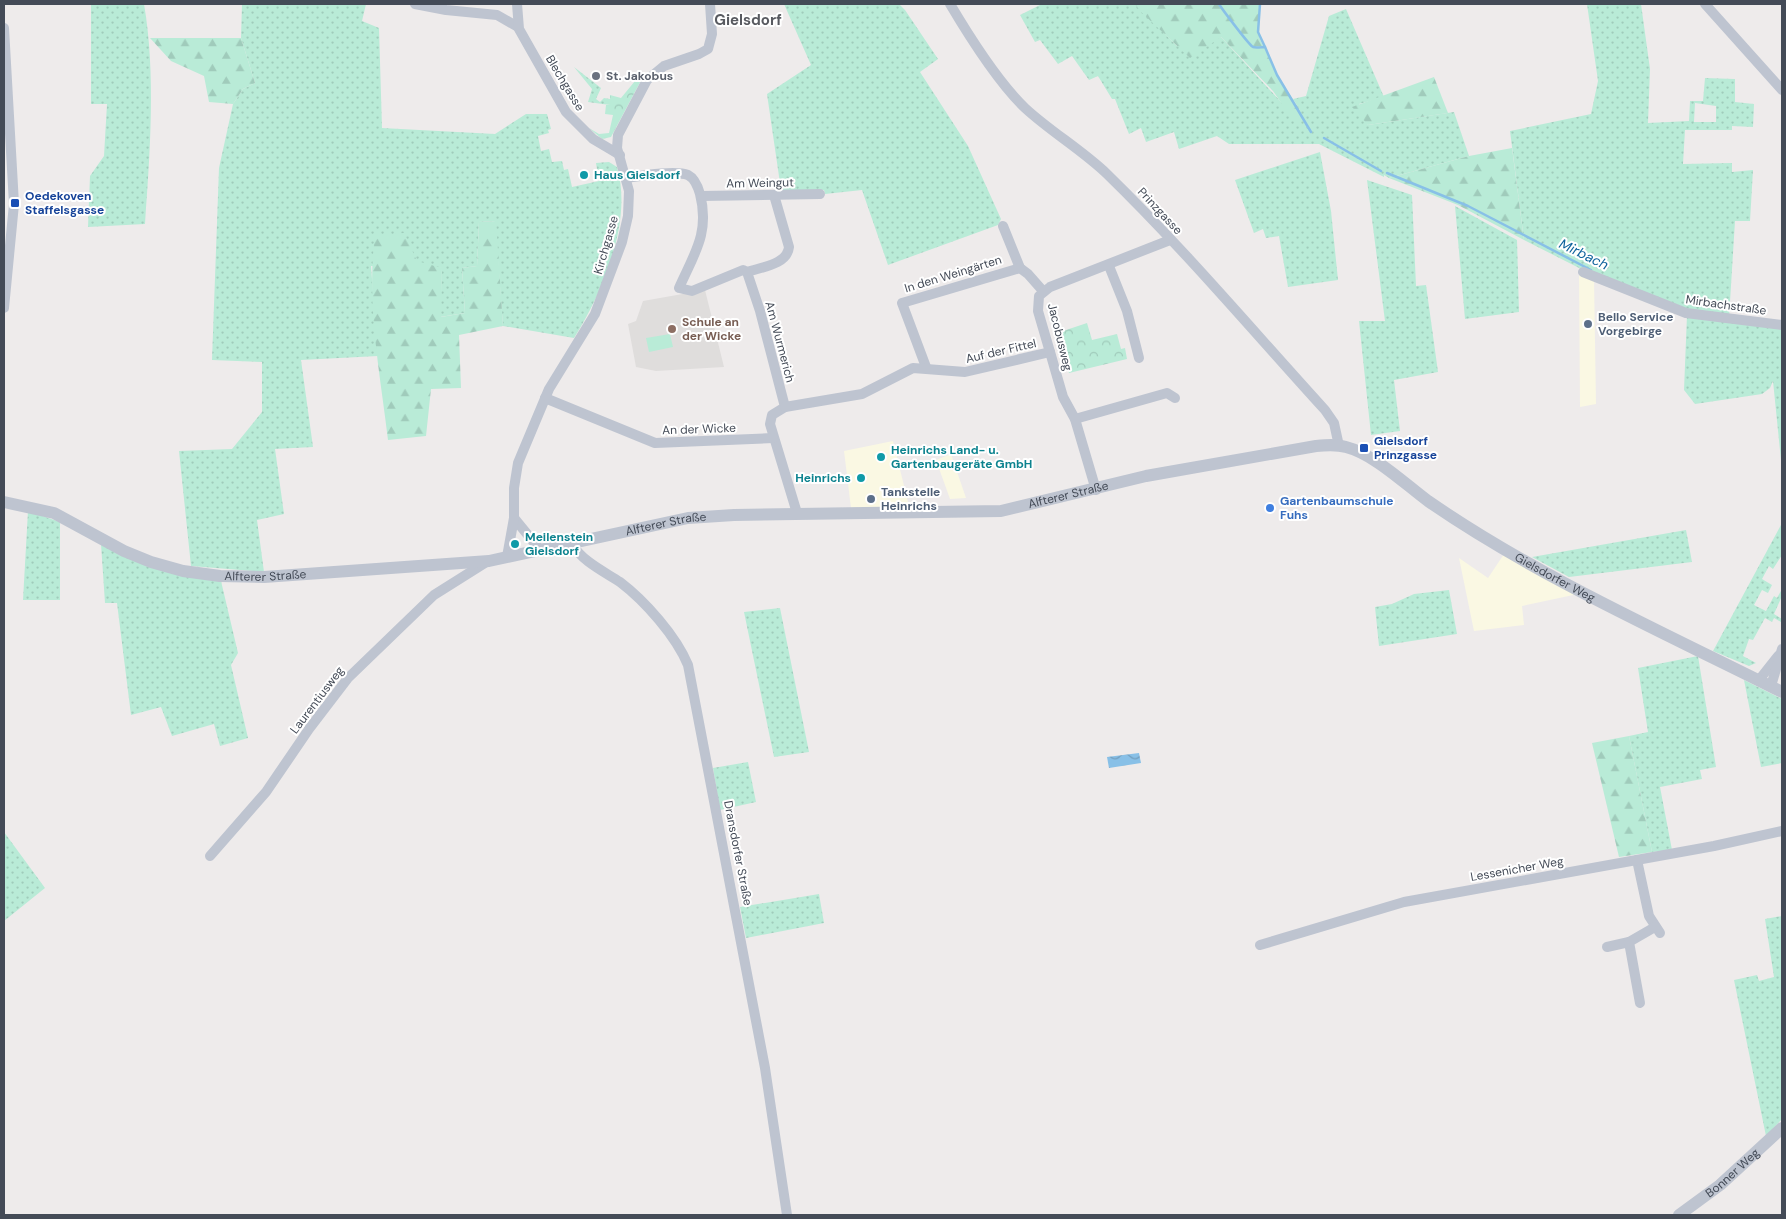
<svg xmlns="http://www.w3.org/2000/svg" width="1786" height="1219" font-family="'DM Sans',sans-serif">
<style>
.commercial{fill:#faf8e3}
.education{fill:#dfdddc}
.grass{fill:url(#grass-dots);fill-rule:evenodd}
.forest{fill:url(#forest-firs)}
.park{fill:url(#park-crowns)}
.pitch{fill:#b9ebd7}
.water{fill:url(#water-waves)}
.lines{fill:none;stroke-linecap:round;stroke-linejoin:round}
.stream{stroke:#88c0e7;stroke-width:2.5}
.minor{stroke:#bec4d0;stroke-width:10}
.tertiary{stroke:#bec4d0;stroke-width:12}
.worship-dot{fill:#6b7280;stroke:#fff;stroke-width:2}
.culture-dot{fill:#0f9aa8;stroke:#fff;stroke-width:2}
.transit-dot{fill:#1a4fb4;stroke:#fff;stroke-width:2}
.service-dot{fill:#5c6f8a;stroke:#fff;stroke-width:2}
.education-dot{fill:#8d6e63;stroke:#fff;stroke-width:2}
.shop-dot{fill:#3f7fe0;stroke:#fff;stroke-width:2}
.labels{text-anchor:middle;stroke-width:4;stroke-linejoin:round;paint-order:stroke}
.worship-label{font-size:12px;font-weight:bold;fill:#5b616d;stroke:#fff;text-anchor:start}
.street-label{font-size:12px;fill:#444b57;stroke:#fff}
.culture-label{font-size:12px;font-weight:bold;fill:#0d838f;stroke:#fff;text-anchor:start}
.transit-label{font-size:12px;font-weight:bold;fill:#164399;stroke:#fff;text-anchor:start}
.service-label{font-size:12px;font-weight:bold;fill:#4e5e75;stroke:#fff;text-anchor:start}
.education-label{font-size:12px;font-weight:bold;fill:#785e54;stroke:#fff;text-anchor:start}
.shop-label{font-size:12px;font-weight:bold;fill:#366cbe;stroke:#fff;text-anchor:start}
.water-label{font-size:14px;font-style:italic;fill:#11649d;stroke:#fff}
.quarter-label{font-size:15px;font-weight:bold;fill:#585a60;stroke:#fff}
</style>
<defs>
<pattern id="grass-dots" width="8" height="8" patternUnits="userSpaceOnUse" patternTransform="scale(1.25)"><rect width="8" height="8" fill="#b9ebd7"/><path d="M2 2h.1M6 6h.1" fill="none" stroke="#a0cbbb" stroke-width="1.8" stroke-linecap="round"/></pattern>
<pattern id="forest-firs" width="22" height="20" patternUnits="userSpaceOnUse" patternTransform="scale(1.25)"><rect width="22" height="20" fill="#b9ebd7"/><path d="M5 1l3.5 6h-7zM16 11l3.5 6h-7z" fill="#a0cbbb"/></pattern>
<pattern id="park-crowns" width="20" height="18" patternUnits="userSpaceOnUse" patternTransform="scale(1.25)"><rect width="20" height="18" fill="#b9ebd7"/><path d="M2 6a3 3 0 1 1 6 0M12 15a3 3 0 1 1 6 0" fill="none" stroke="#a0cbbb"/></pattern>
<pattern id="water-waves" width="16" height="10" patternUnits="userSpaceOnUse" patternTransform="scale(1.25)"><rect width="16" height="10" fill="#88c0e7"/><path d="M0 5q4-4 8 0t8 0" fill="none" stroke="#719ebe"/></pattern>
</defs>
<rect width="100%" height="100%" fill="#eeebeb"/>
<g class="commercial">
<path d="M1579,271l15,7 2,126 -16,3z"/>
<path d="M893,441l16,65 -58,2 -7,-57z"/>
<path d="M951,454l15,44 -16,1 -14,-39z"/>
<path d="M1504,554l74,40 -56,12 2,19 -50,6 -15,-73 29,20z"/>
</g>
<path class="education" d="M705,290l19,77 -68,4 -20,-4 -8,-43 8,-3 7,-20z"/>
<g class="grass">
<path d="M91,4h53c12,69 6,150 1,220l-57,3 2,-51 14,-20 3,-52h-16z"/>
<path d="M242,4h124l-4,17 17,7 3,100 113,6 31,-20h21l4,15 -3,1 1,3 -11,3 3,15 8,-2 3,13 10,-1 2,9 4,-1 4,18 27,-6 -3,-18 13,-1 8,5c16,54 -14,125 -43,171l-71,-12 -8,-105 -16,1 -2,44 -15,2 3,45 -25,4 2,-49 -71,-2 7,90 -77,4 12,87 -38,2 9,65 -27,6 7,52 -73,-6 -12,-115 53,-2 30,-37v-50l-50,-2 7,-192 14,-64 10,-15 12,-6 -14,-45z"/>
<path d="M784,4h115l6,6 33,49 -18,13 48,74 33,73 -3,6 -110,40 -26,-75 -37,4 -1,-4h-43l-14,-96 44,-29z"/>
<path d="M1042,4h93l42,42 44,-9 61,66 18,7 -7,-11 13,-3 23,-80 17,-7 38,88 -25,7 9,21 86,-13 15,44 -80,22 -5,-3v2l-65,-33h-90l-12,-8 -38,13 -5,-17 -28,10 -5,-14 -12,6 -14,-35h-3l-14,-23 -9,4 -17,-24 -14,8 -18,-24 -5,2 -15,-27z"/>
<path d="M1587,4h54l9,65 -2,54 41,-2 1,-20h13l2,-23 30,1v23l19,2 -1,23 -21,-1v4h-47l-2,34 49,-1v9l21,-2 -3,51h-15l-6,97 -40,-6 -104,-41 -61,-31 -14,-109 81,-17 7,-33zM1695,103l21,3v16h-22z"/>
<path d="M574,67l27,21 -5,11 4,3 4,-4 6,1v6l-22,-3 4,-13z"/>
<path d="M1320,152l11,59 7,69 -50,7 -9,-51 -13,2 -3,-9 -9,4 -19,-53z"/>
<path d="M1367,180l45,15 4,91 10,-1 12,87 -44,8 6,51 -29,4 -12,-114h26z"/>
<path d="M1455,206l62,34 2,72 -54,7z"/>
<path d="M1687,315l95,12v143l-9,-89 -3,7 -8,6 -67,10 -11,-14z"/>
<path d="M28,511l32,11v78h-37z"/>
<path d="M1782,523v32l-9,14 -4,-3 -7,13 10,6 -4,8 -6,-3 -8,15 12,6 8,-15 3,2 5,-9v7l-8,18 8,5 -1,3 -7,-4 -2,4 -7,-4 -12,22 -4,-1 -6,17 13,7 -7,3 -36,-15z"/>
<path d="M1686,530l6,32 -123,15 -37,-20z"/>
<path d="M101,544l120,37 17,72 -7,12 17,73 -28,8 -6,-22 -42,12 -11,-29 -30,8 -14,-112h-12z"/>
<path d="M1449,590l8,44 -78,12 -4,-39 17,-3 22,-10z"/>
<path d="M780,608l29,144 -35,5 -30,-145z"/>
<path d="M1698,656l18,111 -16,3 2,9 -42,8 12,63 -20,2 -23,-116 19,-4 -10,-64z"/>
<path d="M1744,680l38,19v64l-21,4z"/>
<path d="M748,762l8,40 -36,8 -7,-42z"/>
<path d="M4,832l41,56 -41,33z"/>
<path d="M819,894l5,29 -78,15 -6,-31z"/>
<path d="M1782,916v203l-16,17 -32,-156 23,-5 2,6 15,-4 -9,-58z"/>
</g>
<g class="forest">
<path d="M1135,4h125l-1,33 18,38 23,35 2,10 -6,4 -23,-33 -52,-54 -31,21 -51,-48z"/>
<path d="M150,38h91l14,45 -12,6 -10,15 -24,-2 -5,-26 -33,-15z"/>
<path d="M1434,77l14,36 -80,12 -16,-18z"/>
<path d="M1512,148l12,92 -66,-35 -69,-27 80,-22z"/>
<path d="M496,221l7,105 -44,9 2,53 -30,1 -5,47 -38,4c-8,-67 -22,-137 -13,-204l29,-3 13,28 25,7 -1,49 24,-4 -3,-45 15,-2 2,-44z"/>
<path d="M1629,736l23,116 -33,5 -27,-114z"/>
</g>
<g class="park">
<path d="M645,73l-34,64 -9,2 -13,-11 10,6 10,-1 4,-18 -8,-1 1,-9h4v-10l11,3 14,-17z"/>
<path d="M1087,323l5,17 25,-6 4,15 4,-1 2,11 -58,14 -12,-40z"/>
</g>
<path class="pitch" d="M670,334l3,13 -24,5 -3,-14z"/>
<path class="water" d="M1139,753l2,10 -32,5 -2,-11z"/>
<g class="lines">
<g class="stream">
<path d="M1219,4c3,5 30,41 34,43 3,1 9,0 12,0l12,28 34,57"/>
<path d="M1260,4l-2,28 7,15"/>
<path d="M1324,138l57,33"/>
<path d="M1387,173l81,33 123,64"/>
</g>
<g class="minor">
<path d="M415,4l31,6 51,5 21,12"/>
<path d="M517,4l2,25 47,83 27,27 27,16"/>
<path d="M950,4c19,32 48,78 75,104 26,24 57,42 82,66 77,75 146,157 218,236l9,13 5,23"/>
<path d="M1705,4l77,86"/>
<path d="M4,28l10,176 -10,104"/>
<path d="M626,178c14,-2 49,-8 62,-3 6,3 10,12 12,19 10,39 -6,60 -21,94l13,3 51,-21 4,2"/>
<path d="M774,195l15,52c-2,18 -28,20 -42,25l13,39 25,96 -13,8 -2,9 27,89"/>
<path d="M701,196l119,-2"/>
<path d="M1003,226l17,42 8,6 15,17"/>
<path d="M1109,266l18,45 12,47"/>
<path d="M1583,272l103,41 96,12"/>
<path d="M926,367l-24,-64 118,-35"/>
<path d="M545,398l110,45 118,-5"/>
<path d="M785,407l77,-13 51,-26 52,4 85,-20"/>
<path d="M1075,419l92,-26 8,5"/>
<path d="M1096,490l-21,-71 -12,-22 -13,-45 -12,-41 1,-15 11,-9 120,-47"/>
<path d="M514,518l27,33"/>
<path d="M572,544c10,17 31,27 48,38 25,19 56,54 68,83l77,403 22,147"/>
<path d="M507,557l7,-39v-30l4,-25 31,-74 46,-75 27,-72 6,-26 1,-25 -12,-43 1,-13 29,-55 17,-14 35,-12 9,-5 4,-15 -2,-30"/>
<path d="M1759,680l19,-24"/>
<path d="M1771,686l11,-37"/>
<path d="M210,856l56,-64 43,-63 39,-51 86,-83 54,-34"/>
<path d="M1637,860l12,56 11,17"/>
<path d="M1260,945l144,-43 310,-56 68,-15"/>
<path d="M1607,947l22,-5"/>
<path d="M1640,1003l-11,-61 26,-15"/>
</g>
<g class="tertiary">
<path id="s1" d="M4,502l50,11 70,38 27,11 32,9 37,5 44,1 225,-16 199,-43 46,-3 267,-4 145,-35 170,-30c10,-1 20,-2 30,1 28,7 59,37 82,54 110,76 235,131 354,191"/>
<path id="s2" d="M1679,1215l41,-30 62,-57"/>
</g>
</g>
<circle class="worship-dot" cx="596" cy="76" r="5"/>
<g class="culture-dot">
<circle cx="584" cy="175" r="5"/>
<circle cx="881" cy="457" r="5"/>
<circle cx="861" cy="478" r="5"/>
<circle cx="515" cy="544" r="5"/>
</g>
<g class="transit-dot">
<rect x="10" y="198" width="10" height="10" rx="2.5"/>
<rect x="1359" y="443" width="10" height="10" rx="2.5"/>
</g>
<g class="service-dot">
<circle cx="1588" cy="324" r="5"/>
<circle cx="871" cy="499" r="5"/>
</g>
<circle class="education-dot" cx="672" cy="329" r="5"/>
<circle class="shop-dot" cx="1270" cy="508" r="5"/>
<g class="labels">
<g class="worship-label">
<text x="606" y="80">St. Jakobus</text>
</g>
<g class="street-label">
<text transform="translate(565 83) rotate(59)" y="4">Blechgasse</text>
<text transform="translate(760 183) rotate(-1)" y="4">Am Weingut</text>
<text transform="translate(1160 211) rotate(47)" y="4">Prinzgasse</text>
<text transform="translate(606 245) rotate(-74)" y="4">Kirchgasse</text>
<text transform="translate(953 274) rotate(-17)" y="4">In den Weingärten</text>
<text transform="translate(1726 305) rotate(8)" y="4">Mirbachstraße</text>
<text transform="translate(1060 337) rotate(76)" y="4">Jacobusweg</text>
<text transform="translate(780 342) rotate(75)" y="4">Am Wurmerich</text>
<text transform="translate(1001 351) rotate(-13)" y="4">Auf der Fittel</text>
<text transform="translate(699 429) rotate(-2)" y="4">An der Wicke</text>
<text dy="4" stroke="none"><textPath href="#s1" startOffset="1086">Alfterer Straße</textPath></text>
<text dy="4" stroke="none"><textPath href="#s1" startOffset="681">Alfterer Straße</textPath></text>
<text dy="4" stroke="none"><textPath href="#s1" startOffset="276">Alfterer Straße</textPath></text>
<text dy="4" stroke="none"><textPath href="#s1" startOffset="1616">Gielsdorfer Weg</textPath></text>
<text transform="translate(317 700) rotate(-53)" y="4">Laurentiusweg</text>
<text transform="translate(738 853) rotate(79)" y="4">Dransdorfer Straße</text>
<text transform="translate(1517 869) rotate(-10)" y="4">Lessenicher Weg</text>
<text dy="4" stroke="none"><textPath href="#s2" startOffset="68">Bonner Weg</textPath></text>
</g>
<g class="culture-label">
<text x="594" y="179">Haus Gielsdorf</text>
<text x="891" y="454">Heinrichs Land- u.<tspan x="891" dy="14">Gartenbaugeräte GmbH</tspan></text>
<text x="851" y="482" text-anchor="end">Heinrichs</text>
<text x="525" y="541">Meilenstein<tspan x="525" dy="14">Gielsdorf</tspan></text>
</g>
<g class="transit-label">
<text x="25" y="200">Oedekoven<tspan x="25" dy="14">Staffelsgasse</tspan></text>
<text x="1374" y="445">Gielsdorf<tspan x="1374" dy="14">Prinzgasse</tspan></text>
</g>
<g class="service-label">
<text x="1598" y="321">Bello Service<tspan x="1598" dy="14">Vorgebirge</tspan></text>
<text x="881" y="496">Tankstelle<tspan x="881" dy="14">Heinrichs</tspan></text>
</g>
<g class="education-label">
<text x="682" y="326">Schule an<tspan x="682" dy="14">der Wicke</tspan></text>
</g>
<g class="shop-label">
<text x="1280" y="505">Gartenbaumschule<tspan x="1280" dy="14">Fuhs</tspan></text>
</g>
<g class="water-label">
<text transform="translate(1584 254) rotate(26)" y="5">Mirbach</text>
</g>
<g class="quarter-label">
<text x="748" y="25">Gielsdorf</text>
</g>
</g>
<rect width="1786" height="1219" fill="none" stroke="#444b57" stroke-width="10"/>
</svg>
